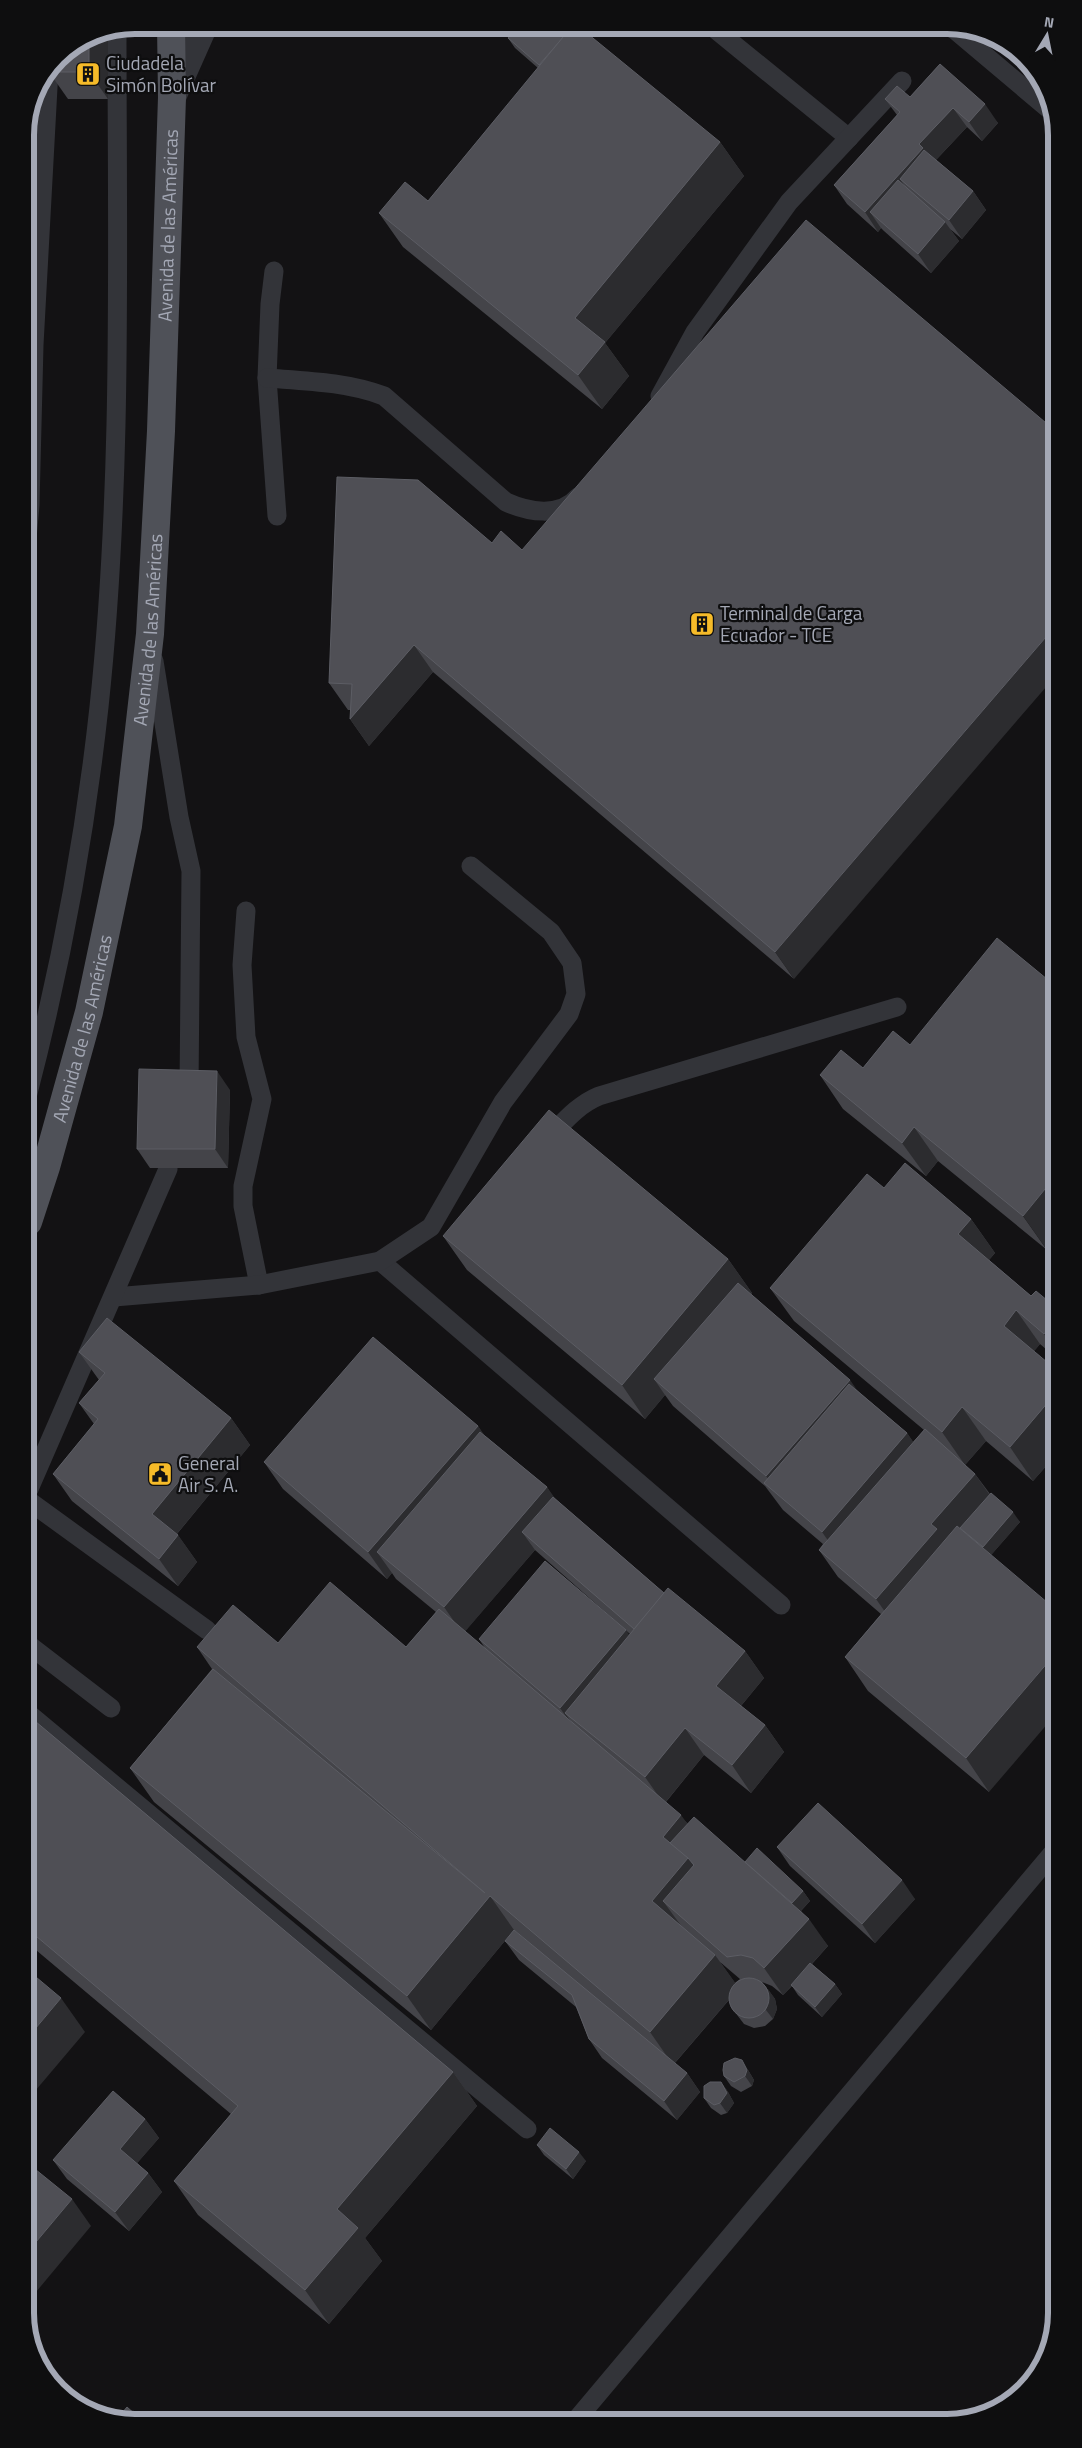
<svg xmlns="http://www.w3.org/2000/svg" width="1082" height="2448" font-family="'Titillium Web',sans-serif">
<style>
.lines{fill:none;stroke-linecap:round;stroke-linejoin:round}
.lane{stroke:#333439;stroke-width:19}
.street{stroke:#333439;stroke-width:28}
.primary{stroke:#4f5158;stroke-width:28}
.wall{fill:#444449;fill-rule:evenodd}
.shaded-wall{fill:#2c2c2f}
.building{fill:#4f4f55;stroke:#5c5d64}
.labels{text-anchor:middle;stroke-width:4.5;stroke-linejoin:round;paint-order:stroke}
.poi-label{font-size:19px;fill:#a4a8b5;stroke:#0e0e0f;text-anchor:start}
.street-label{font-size:19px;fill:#a4a8b5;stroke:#0e0e0f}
.rim{fill:none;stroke:#a4a8b5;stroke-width:6}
</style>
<rect width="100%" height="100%" fill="#131214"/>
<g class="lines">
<g class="lane">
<path d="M710,25l139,113"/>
<path d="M949,25l102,86"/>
<path d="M274,271l-4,33 -3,74 10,138"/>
<path d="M267,378c39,3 80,4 117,18l122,106c22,10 54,16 72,-5"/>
<path d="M660,396l35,-64 94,-130 113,-121"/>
<path d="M26,550l4,-45 4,-160 15,-276"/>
<path d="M154,661l25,156 12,54 -2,218"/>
<path d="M246,911l-4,54 4,72 16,62 -19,87v20l16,79"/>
<path d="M28,1093c33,-127 57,-257 71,-386 24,-225 18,-452 18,-678"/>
<path d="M547,1139c16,-16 30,-34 52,-43l298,-89"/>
<path d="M380,1261l401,344"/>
<path d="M114,1297l145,-12 121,-24 51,-34 72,-125 66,-88 7,-20 -4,-31 -21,-31 -80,-66"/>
<path d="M29,1489l139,-320"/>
<path d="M29,1501l178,129"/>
<path d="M29,1645l82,63"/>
<path d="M29,1714l498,415"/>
<path d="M576,2420l480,-571"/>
</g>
<path class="street" d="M172,97l32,-72"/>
<path class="primary" id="s1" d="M28,1222l18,-55 43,-155 39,-186 22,-192 11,-203 11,-334 -1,-72"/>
</g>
<g class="wall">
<path d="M93,33l15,66h-40l-19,-27z"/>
<path d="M565,35l155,107 24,34 -139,167 24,33 -27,33 -199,-162 -24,-34 49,-12 110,-133 -23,-20 -7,-10z"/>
<path d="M940,64l58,59 -16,18 -15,-14 -31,33 37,31 13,19 -24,29 -12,-10 9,12 -28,32 -47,-42 -3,-3 -3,4 -31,-28 -13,-19 63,-70 -12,-16 25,-2z"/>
<path d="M492,543l302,436 -361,-307 -64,74 -19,-27 1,-9h-3l-19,-27z"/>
<path d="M893,1031l154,219 -109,-89 -12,15 -83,-67 -23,-34 43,-7z"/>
<path d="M230,1090l-2,78h-78l-13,-19z"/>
<path d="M884,1188l87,31 24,34 -6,7 42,36 23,10v50l-14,-12 -6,7 20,17 1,88 -22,25 -47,-40 -21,24 10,9 15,20 30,28 -29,33 -2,237 -121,-101 -23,-34 36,-43 -43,-37 -19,-27 4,-6 -40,-34 -18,-24 -92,-80 -8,-11 -20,24 -178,-149 -24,-34 285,23 24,34 -1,1 107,97 49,42 6,9 11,-12 -130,-109 -24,-33z"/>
<path d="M79,1352l152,66 19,27 -73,89 20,28 -19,24 -106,-85 -19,-27 41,-50 -15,-21 20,-23z"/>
<path d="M478,1426l5,8 64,53 6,10 111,96 81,58 19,27 -23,28 24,19 19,27 -33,41 -47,-38 -38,47 22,22 57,38 58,29 7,10 -9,10 27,35 -16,18 23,20 7,10 -20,23 -24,-22 -6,-9 -9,9 -11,-9 -10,-4 13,17 2,10 -4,10 -8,7 -11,2 -10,-4 -13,-17 -2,-7 -54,63 12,10 13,19 -23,28 -75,-62 -13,-19 -13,-32 -57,-47 -14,-19 28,5 -19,-16 -83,100 -277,-228 -24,-34 82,-99 -15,-22 81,-4 128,4 30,-35 -40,-33 -4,-6 -5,6 -104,-90 -19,-27zM535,1550l95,84 -1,1 -150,4 6,9 -20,-17zM720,1962l20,17 -5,4z"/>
<path d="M29,1716l424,356 24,34 -112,132 17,23 -53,63 -131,-109 -24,-34 57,-67 -201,-169z"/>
<path d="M777,1847l138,52 -40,44 -85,-77z"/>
<path d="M748,2070l6,10 -2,6 -11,6 -10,-6 -7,-10z"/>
<path d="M721,2082l7,10 6,11 -7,10 -6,2 -10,-7 -7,-10z"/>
<path d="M145,2119l14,19 -22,25 11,10 14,19 -33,39 -62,-52 -14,-19z"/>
<path d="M537,2145l49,16 -13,18 -29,-24z"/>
</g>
<g class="shaded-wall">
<path d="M108,30v69l-19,-27v-36l4,-3z"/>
<path d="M985,104l13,19 -16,18 -13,-19z"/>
<path d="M953,108l14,19 -34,36 -33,16 11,16 -41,17 11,16 -3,4 -13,-20 54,-68z"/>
<path d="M720,142l24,34 -139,167 24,33 -27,33 -24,-34 -3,-57z"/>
<path d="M973,191l13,19 -24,29 -13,-19z"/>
<path d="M945,222l14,19 -28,32 -13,-19z"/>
<path d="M1052,630l1,49 -259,300 -19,-27z"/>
<path d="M414,645l19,27 -64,74 -19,-27z"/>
<path d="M217,1071l13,19 -2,78 -13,-19z"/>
<path d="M914,1127l24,34 -12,15 -24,-33z"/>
<path d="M1054,1178v63l-7,9 -24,-34z"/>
<path d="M971,1219l24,34 -13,15 -24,-34z"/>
<path d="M728,1259l24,34 -83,98 -15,-12 11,16 -20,24 -23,-34z"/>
<path d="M1016,1310l24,34 -13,16 -23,-34z"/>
<path d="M1054,1322v26l-10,-14z"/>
<path d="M850,1380l19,27 -86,92 -17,-23z"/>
<path d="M1055,1394v62l-22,25 -23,-34z"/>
<path d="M962,1407l24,34 -21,24 -23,-33z"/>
<path d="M231,1418l19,27 -79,96 -19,-27z"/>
<path d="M478,1426l19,27 -120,99 15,21 -5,6 -19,-27z"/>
<path d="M907,1433l19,27 -85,99 -19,-27z"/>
<path d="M975,1474l19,27 -99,125 -19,-27 55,-75z"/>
<path d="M547,1487l19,27 -44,18 13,18 -72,84 -19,-27z"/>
<path d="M1013,1512l7,10 -35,40 -7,-9z"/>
<path d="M178,1535l19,27 -19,24 -19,-27z"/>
<path d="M626,1630l19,27 -80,56 15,21 -1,1 -19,-27z"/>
<path d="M745,1651l19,27 -29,35 -19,-27z"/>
<path d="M1055,1654v61l-66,77 -23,-34z"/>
<path d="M765,1725l19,27 -33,41 -19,-28z"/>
<path d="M685,1728l19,27 -40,49 -19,-27z"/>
<path d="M681,1815l24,33 -14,14 21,30 -49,9 19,26 -30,-26 11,-64z"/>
<path d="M902,1880l13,19 -40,44 -13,-19z"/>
<path d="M803,1891l7,10 -15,16 -7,-10z"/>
<path d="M490,1896l24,34 -83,100 -24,-34z"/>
<path d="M809,1919l19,27 -45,49 -19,-27z"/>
<path d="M715,1955l24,33 -66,77 -23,-33z"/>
<path d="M835,1984l7,10 -20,23 -7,-10z"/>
<path d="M768,1989l7,10 2,10 -4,10 -7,-9z"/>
<path d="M61,1998l24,34 -55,65v-62z"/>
<path d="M742,2060l12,20 -2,6 -7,-10z"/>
<path d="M453,2072l24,34 -112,132 17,23 -53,63 -24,-34 32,-81z"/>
<path d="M687,2073l13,19 -23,28 -13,-19z"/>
<path d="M721,2082l7,10 6,11 -7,10 -7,-10z"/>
<path d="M145,2119l14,19 -26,30 -13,-19z"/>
<path d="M579,2152l7,9 -13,18 -7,-10z"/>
<path d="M148,2173l14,19 -33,39 -14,-19z"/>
<path d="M72,2199l19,27 -60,72v-50z"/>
</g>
<g class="building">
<path d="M519,25h35l11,10 -26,30 -31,-27z"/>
<path d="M573,25h4l143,117 -145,176 30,24 -27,33 -199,-162 26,-31 23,19z"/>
<path d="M89,36v36h-40v-2l8,-13z"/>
<path d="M940,64l45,40 -16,18 -16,-14 -34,36 4,4 -58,64 -31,-27 66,-73 -15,-13 12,-13 13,11z"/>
<path d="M924,150l49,41 -24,29 -49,-41z"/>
<path d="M898,180l47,42 -27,32 -48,-42z"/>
<path d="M806,220l246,208v202l-277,322 -361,-307 -64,74 2,-35 -23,-1 8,-206 81,3 74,63 9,-12 21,19z"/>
<path d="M997,938l56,46 1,194 -31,38 -109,-89 -12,16 -82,-68 21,-25 22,18 30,-37 17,14z"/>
<path d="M139,1069l78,2 -2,78h-78z"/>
<path d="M549,1110l179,149 -106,126 -179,-149z"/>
<path d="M905,1163l66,56 -13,15 73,62 5,-5 18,15v16l-10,12 -28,-24 -12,16 50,42 1,26 -45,53 -48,-40 -20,25 -172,-144 97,-114 17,14z"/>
<path d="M738,1283l112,97 -84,96 -112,-97z"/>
<path d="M107,1318l124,100 -79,96 26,21 -19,24 -106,-85 45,-55 -19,-16 26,-30 -26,-21z"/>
<path d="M373,1337l105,89 -110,126 -104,-90z"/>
<path d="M849,1384l58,49 -85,99 -58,-49z"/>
<path d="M925,1429l50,45 -44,50 6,5 -61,70 -57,-49z"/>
<path d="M480,1432l67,55 -103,120 -67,-55z"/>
<path d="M991,1493l22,19 -30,35 -23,-19z"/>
<path d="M553,1497l111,96 -30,36 -112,-97z"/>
<path d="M957,1526l98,83v45l-89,104 -121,-101z"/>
<path d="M545,1561l81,69 -66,78 -81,-69z"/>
<path d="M330,1582l76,65 33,-38 242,206 -18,22 25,21 -36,43 63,54 -65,77 -160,-136 -83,100 -277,-228 83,-99 272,224 -288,-246 36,-42 45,38z"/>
<path d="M668,1588l77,63 -29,35 49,39 -33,40 -47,-37 -40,49 -80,-64z"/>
<path d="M29,1716l424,356 -116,137 21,19 -53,62 -131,-109 64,-75 -208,-175z"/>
<path d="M818,1803l84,77 -40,44 -85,-77z"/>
<path d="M694,1817l115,102 -45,49 -11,-10 -12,-3 -14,2 -64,-56 31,-36 -6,-7 -18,-15z"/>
<path d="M757,1848l46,43 -11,12 -47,-41z"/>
<path d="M514,1930l173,143 -23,28 -75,-62 -17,-44 -67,-54z"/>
<path d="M810,1963l25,21 -20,23 -24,-22z"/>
<path d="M30,1972l31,26 -31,37z"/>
<circle cx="749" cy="1998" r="20"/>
<path d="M735,2058l7,2 5,10 -2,6 -11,6 -10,-6 -1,-6 1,-7z"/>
<path d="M710,2082h11l6,11 -7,10 -6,2 -10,-7v-12z"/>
<path d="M113,2091l32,28 -25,30 28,24 -33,39 -62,-52z"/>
<path d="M550,2128l29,24 -13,17 -29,-24z"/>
<path d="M30,2165l42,34 -41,49z"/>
<path d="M127,2407l18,16h-17l-11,-4z"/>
</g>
<defs>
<symbol id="building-square" viewBox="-11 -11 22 22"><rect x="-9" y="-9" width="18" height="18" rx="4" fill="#f6bb29" stroke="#0e0e0f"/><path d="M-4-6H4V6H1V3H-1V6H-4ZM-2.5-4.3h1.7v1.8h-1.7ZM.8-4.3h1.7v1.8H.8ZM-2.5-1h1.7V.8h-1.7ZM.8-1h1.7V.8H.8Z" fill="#111"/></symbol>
<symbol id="civic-square" viewBox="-11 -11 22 22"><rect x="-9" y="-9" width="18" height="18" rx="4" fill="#f6bb29" stroke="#0e0e0f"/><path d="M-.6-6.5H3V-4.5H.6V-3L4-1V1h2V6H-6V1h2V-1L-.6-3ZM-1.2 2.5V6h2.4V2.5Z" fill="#111"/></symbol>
</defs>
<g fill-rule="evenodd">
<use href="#building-square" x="74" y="60" width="28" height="28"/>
<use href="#building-square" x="688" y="610" width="28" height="28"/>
<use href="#civic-square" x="146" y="1460" width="28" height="28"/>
</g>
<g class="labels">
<g class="poi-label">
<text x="106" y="70">Ciudadela<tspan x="106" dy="22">Simón Bolívar</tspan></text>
<text x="720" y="620">Terminal de Carga<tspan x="720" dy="22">Ecuador - TCE</tspan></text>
<text x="178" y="1470">General<tspan x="178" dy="22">Air S. A.</tspan></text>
</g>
<g class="street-label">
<text dy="7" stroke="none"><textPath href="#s1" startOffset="1011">Avenida de las Américas</textPath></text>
<text dy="7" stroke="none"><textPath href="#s1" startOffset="606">Avenida de las Américas</textPath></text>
<text dy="7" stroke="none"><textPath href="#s1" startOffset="201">Avenida de las Américas</textPath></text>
</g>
</g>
<path d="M0 0H1082V2448H0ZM135 34H947A101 101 0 0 1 1048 135V2313A101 101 0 0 1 947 2414H135A101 101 0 0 1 34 2313V135A101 101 0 0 1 135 34Z" fill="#0e0e0f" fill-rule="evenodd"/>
<path class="rim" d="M135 34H947A101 101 0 0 1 1048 135V2313A101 101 0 0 1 947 2414H135A101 101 0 0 1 34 2313V135A101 101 0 0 1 135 34Z"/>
<g transform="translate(1047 35) rotate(10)" stroke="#0e0e0f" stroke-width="4" paint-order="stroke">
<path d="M0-4L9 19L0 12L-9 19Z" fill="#a4a8b5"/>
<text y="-8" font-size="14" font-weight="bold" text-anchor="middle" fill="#a4a8b5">N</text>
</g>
</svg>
